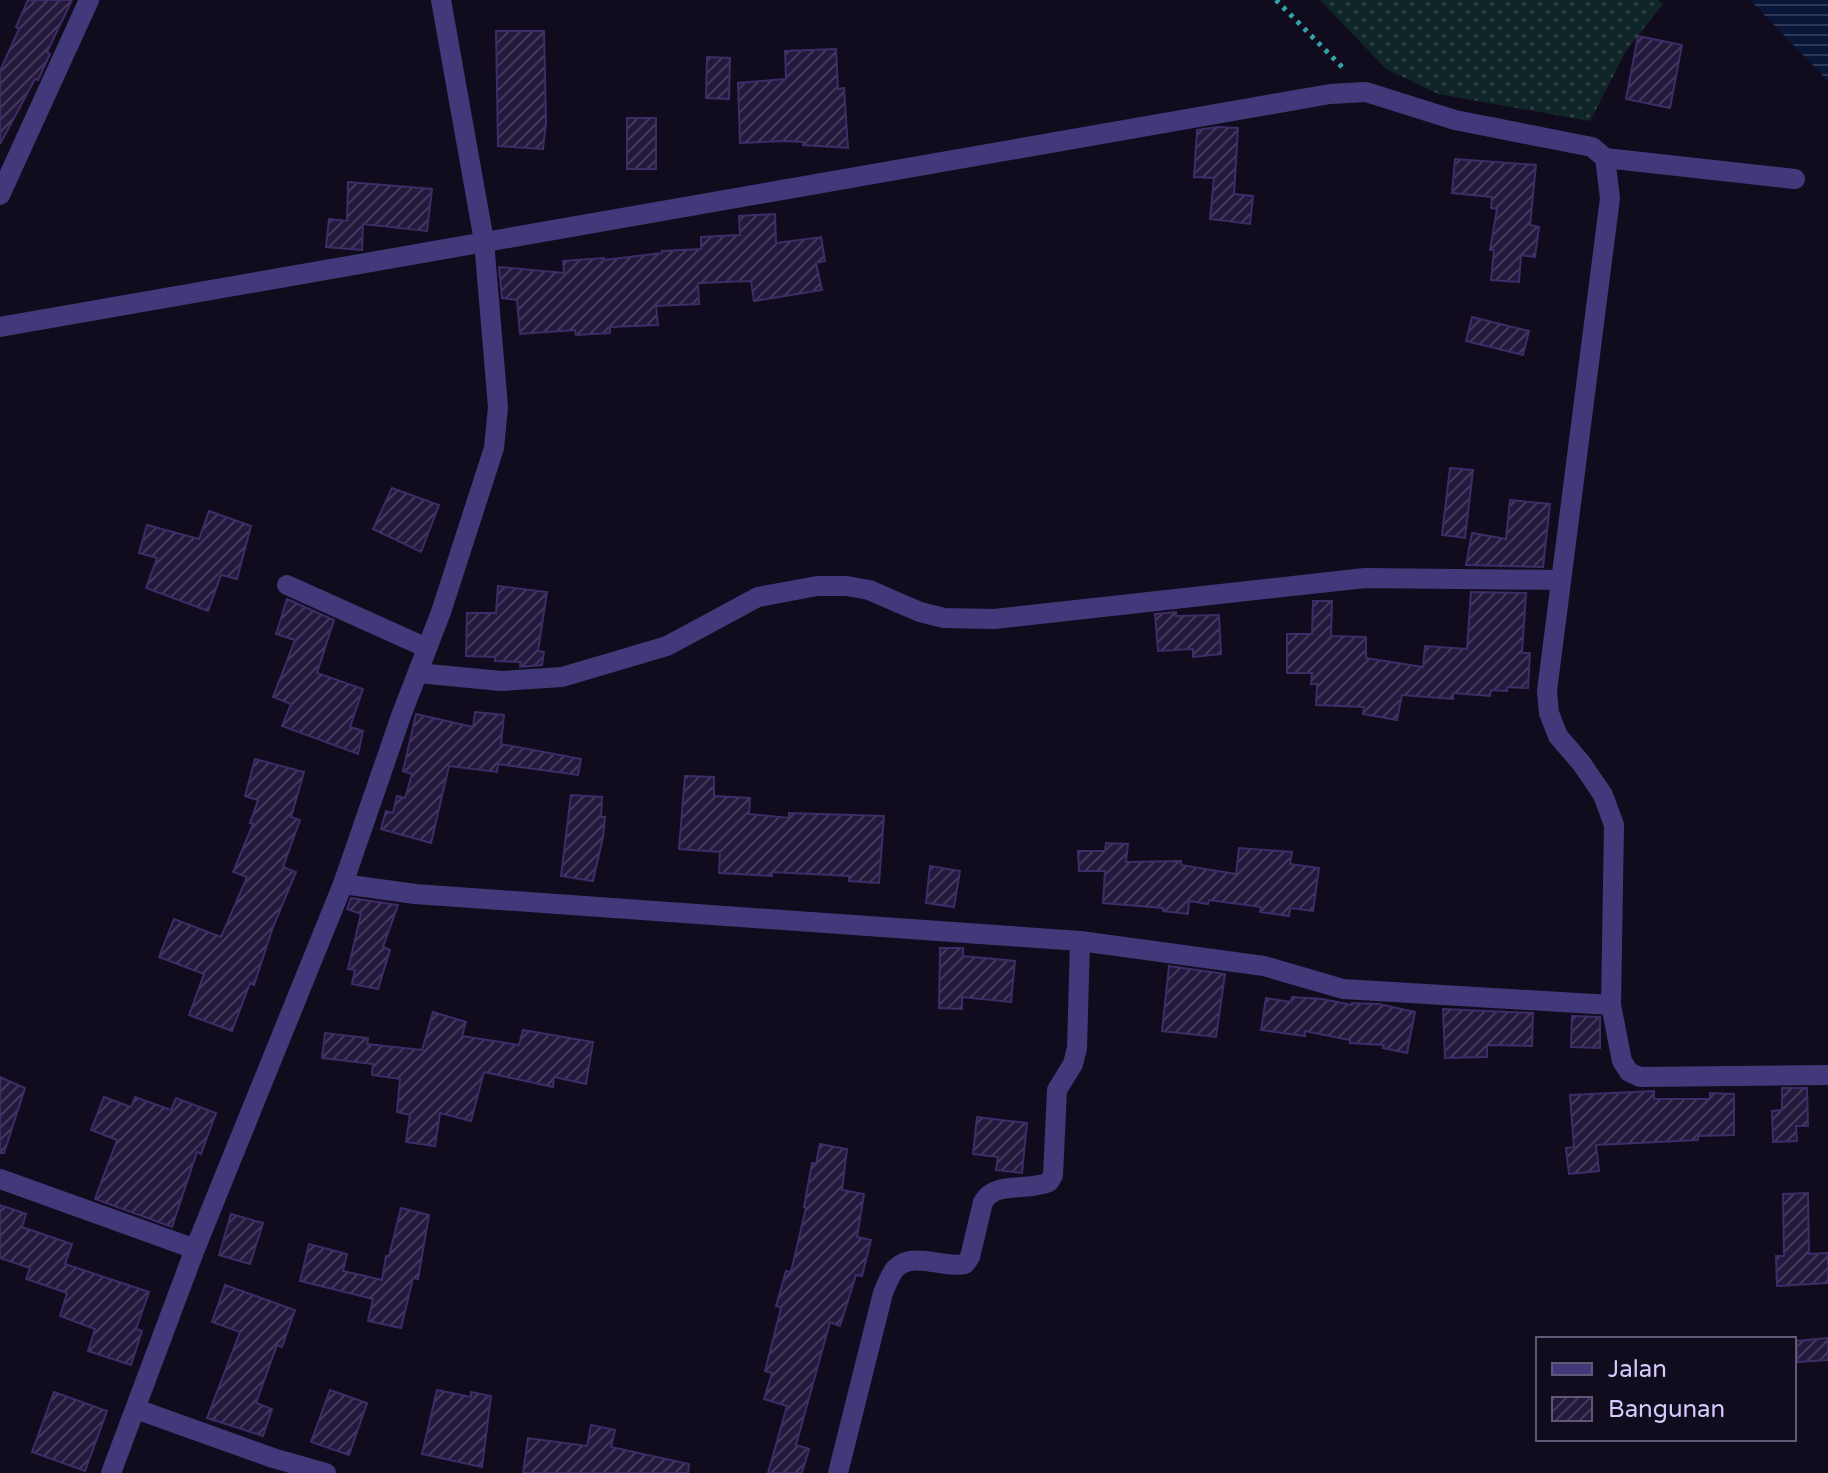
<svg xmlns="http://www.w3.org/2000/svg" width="1828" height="1473" font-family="'Varela Round',sans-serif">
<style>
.grass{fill:url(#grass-dots)}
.water{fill:url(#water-rules)}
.building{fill:url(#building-hatch);stroke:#3e2c68;stroke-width:2}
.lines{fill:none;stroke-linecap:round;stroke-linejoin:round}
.path{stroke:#31a5aa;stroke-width:5;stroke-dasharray:4 6;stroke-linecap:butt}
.minor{stroke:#42397b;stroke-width:20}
</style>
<defs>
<pattern id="grass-dots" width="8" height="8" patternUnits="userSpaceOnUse" patternTransform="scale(2)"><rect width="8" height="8" fill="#102527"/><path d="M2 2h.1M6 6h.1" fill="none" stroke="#324347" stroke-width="1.8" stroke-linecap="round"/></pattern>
<pattern id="water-rules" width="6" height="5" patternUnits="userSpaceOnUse" patternTransform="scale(2)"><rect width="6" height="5" fill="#0a1638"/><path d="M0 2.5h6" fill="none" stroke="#2d3756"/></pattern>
<pattern id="building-hatch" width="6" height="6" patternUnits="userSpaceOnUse" patternTransform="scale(2)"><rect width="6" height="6" fill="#24193d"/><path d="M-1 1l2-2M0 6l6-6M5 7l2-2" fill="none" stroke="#43395a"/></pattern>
</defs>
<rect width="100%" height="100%" fill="#110c1d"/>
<path class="grass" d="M1320,0h338l5,4 -37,47 -36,70 -152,-27 -52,-25z"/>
<path class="water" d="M1750,0h78v81z"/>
<g class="building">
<path d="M28,0h44l-25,52 3,2 -12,26 -3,-1 -35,65v-73l19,-42 -3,-2z"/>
<path d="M496,31h48l2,92 -3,26 -45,-3z"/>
<path d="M1638,36l44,9 -12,63 -44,-9z"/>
<path d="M836,49l2,40 6,-1 4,60 -45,-3v-3l-18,-1 -45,2 -2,-60 48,-4 -1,-28z"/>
<path d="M707,57l23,1 -1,41 -23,-1z"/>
<rect x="627" y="118" width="29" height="51"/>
<path d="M1217,127l21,1 -4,66 19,2 -3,28 -40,-5 4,-41 -20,-1 3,-47z"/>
<path d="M1455,159l81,6 -6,60 9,2 -4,30 -14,-2 -2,27 -28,-2 3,-30h-4l7,-41 -6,-1 1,-11 -40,-4z"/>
<path d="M348,182l84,7 -5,42 -64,-7 -1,26 -36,-3 3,-28 18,2z"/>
<path d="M775,214l1,29 45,-6 4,24 -9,2 6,27 -68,11 -3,-20 -53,2 1,21 -43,2 2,19 -48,2v6l-34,2 -1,-5 -55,4 -3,-34 -15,-2 -3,-31 65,6 -1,-12 41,-3v2l58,-7v-2l39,-2v-12l39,-2 -1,-19z"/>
<path d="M1472,317l57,14 -6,24 -57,-14z"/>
<path d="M1450,468l23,2 -8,68 -23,-3z"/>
<path d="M392,488l47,17 -18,47 -48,-23z"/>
<path d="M1510,500l40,4 -7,63 -77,-2 6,-32 34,6z"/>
<path d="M209,511l42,15 -14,53 -16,-4 -13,36 -62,-23 11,-30 -18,-5 8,-28 52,14z"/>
<path d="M498,586l49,6 -9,59 6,1 -2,13 -22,2 1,-5 -26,-1v-4l-29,-1 1,-43h29z"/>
<path d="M1471,592l55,1 -4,60h8l-2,35 -21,-1v4l-16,-1 -1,6 -37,-3v6l-51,-4 -5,25 -34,-6 1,-7 -48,-2 1,-21h-6l1,-11h-25v-39h25l1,-33h19l-1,35 35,1v21l57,9 2,-21 42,3z"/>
<path d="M287,599l47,21 -17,53 46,16 -13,38 13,4 -5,23 -76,-28 9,-22 -18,-7 22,-57 -19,-6z"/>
<path d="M1176,612v4l43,-1 2,39 -28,3v-8l-35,2 -3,-37z"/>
<path d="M475,712l29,3 -3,29 80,15 -3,16 -80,-11 -1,8 -48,-6 -18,77 -50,-14 5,-18 7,2 4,-17 8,2 7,-24 -9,-3 13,-57 57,13z"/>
<path d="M255,759l49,13 -13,45 9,3 -17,47 13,5 -23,55 -19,58 -4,-2 -18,48 -43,-16 15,-41 -45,-17 15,-38 47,18 26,-60 -14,-5 20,-48 -3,-1 8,-23 -13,-4z"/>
<path d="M685,776l29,1v19l36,2 -1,16 40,4v-5l95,3 -5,67 -30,-2v-5l-77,-4v4l-53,-3 1,-21 -41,-3z"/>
<path d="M571,795l31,2 -1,20h4l-2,20 -10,44 -32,-5z"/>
<path d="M1106,843l22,1 -2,18 55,-1v4l55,9 3,-26 53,4 -2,12 29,4 -6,43 -23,-3 -1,8 -29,-4 1,-5 -52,-7 -1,4 -19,-3 -1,13 -25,-3v-3l-60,-5 2,-32h-26l-1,-20h27z"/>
<path d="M930,866l30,5 -6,36 -28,-4z"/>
<path d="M351,898l47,7 -15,42 7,3 -12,39 -26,-5 3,-14 -7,-1 13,-55 -14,-5z"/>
<path d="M940,948h23v8l52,5 -4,41 -49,-5v12l-23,-1z"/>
<path d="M1169,966l56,8 -9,63 -54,-6z"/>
<path d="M1292,997l30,2 30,6v-2l27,1 36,8 -8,41 -24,-5 1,-3 -34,-2v-3l-45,-9v5l-44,-6 5,-32 25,4z"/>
<path d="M1443,1009l90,4 -1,33 -45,-1v12l-42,1z"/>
<path d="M433,1012l33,10 -4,14 57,9 4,-15 70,12 -7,42 -32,-7 -1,10 -69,-15 -13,49 -31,-8 -5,33 -29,-4 4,-27 -13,-3 3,-33 -28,-4 1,-11 -51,-6 3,-25 43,5 -1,6 55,6z"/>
<path d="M1572,1016l28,1v31l-29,-1z"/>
<path d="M0,1077l25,11 -21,65h-4z"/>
<path d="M1782,1088h25l1,38h-12l1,15 -24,1 -1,-31 10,-1z"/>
<path d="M1654,1091v8h56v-6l24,1v41l-36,1v4l-102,5 3,26 -30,3 -3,-26 8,-1 -4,-52z"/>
<path d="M104,1097l27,10 4,-10 36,13 5,-12 40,15 -15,41 -4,-2 -25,75 -77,-28 22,-59 -26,-10z"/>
<path d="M977,1117l50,6 -5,50 -26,-3 2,-13 -25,-3z"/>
<path d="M820,1144l27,5 -5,41 22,4 -7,43 14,3 -9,36 -6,-1 -16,51 -10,-4 -34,123 13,4 -7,24h-34l19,-67 -23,-7 8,-26 -7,-2 16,-63 -5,-2 10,-35 5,1 15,-64 -2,-1 8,-44 4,1z"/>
<path d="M1808,1193l1,61 19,-1v30l-51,3 -1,-30h8l-1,-62z"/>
<path d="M0,1205l26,9 -4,13 50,17 -7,20 84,28 -13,37 6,2 -11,34 -43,-14 7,-22 -35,-13 7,-23 -41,-14 4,-11 -30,-10z"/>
<path d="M401,1208l28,7 -11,64 -5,-1 -12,50 -33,-7 5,-22 -73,-18 9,-37 38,10 -4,17 39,9 4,-24h3z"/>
<path d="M231,1214l32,9 -13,41 -31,-9z"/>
<path d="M225,1285l70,25 -13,37 -5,-2 -21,58 16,6 -9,27 -56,-18 33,-86 -28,-10z"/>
<path d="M1828,1338v22l-30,2 -2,-21z"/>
<path d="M330,1390l37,13 -18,52 -38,-13z"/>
<path d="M437,1390l34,7v-5l20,4 -9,71 -60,-13z"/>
<path d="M54,1392l53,19 -22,60 -53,-19z"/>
<path d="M591,1425l24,5 -4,17 78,17 -1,9h-165l5,-35 59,8z"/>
</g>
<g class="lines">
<path class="path" d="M1276,0l70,71"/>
<g class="minor">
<path d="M1605,158l190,21"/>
<path d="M0,195l89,-195"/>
<path d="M0,327l1330,-233 36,-2 89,28 137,27 13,11 5,40 -63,493 2,22 9,23 24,28 21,31 11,30 -3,180 11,56 7,11 11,5 188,-2"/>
<path d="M287,585l140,63"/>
<path d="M418,673l83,8 61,-4 105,-31 91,-49 59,-11h30l22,4 51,22 24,6 50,1 371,-41 196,2"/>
<path d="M343,884l72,10 665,47 184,25 79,23 268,16"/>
<path d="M0,1179l195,70"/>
<path d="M136,1409l137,49 53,15"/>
<path d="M111,1473l84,-224 148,-365 58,-168 40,-104 53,-164 4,-41 -14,-166 -43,-241"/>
<path d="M838,1473l45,-180c3,-7 7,-18 12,-24 18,-19 48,0 70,-5l5,-7 13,-55c13,-22 45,-10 66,-20l4,-7 4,-85 16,-26 4,-16 3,-107"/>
</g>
</g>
<rect x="1536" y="1337" width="260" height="104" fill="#110c1d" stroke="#5f5877" stroke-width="2"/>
<rect x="1552" y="1363" width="40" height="12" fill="#42397b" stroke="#5f5877" stroke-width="2"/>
<text x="1608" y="1377" font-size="24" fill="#d5cafd">Jalan</text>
<rect x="1552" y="1397" width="40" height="24" fill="url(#building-hatch)" stroke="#5f5877" stroke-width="2"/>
<text x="1608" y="1417" font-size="24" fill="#d5cafd">Bangunan</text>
</svg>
